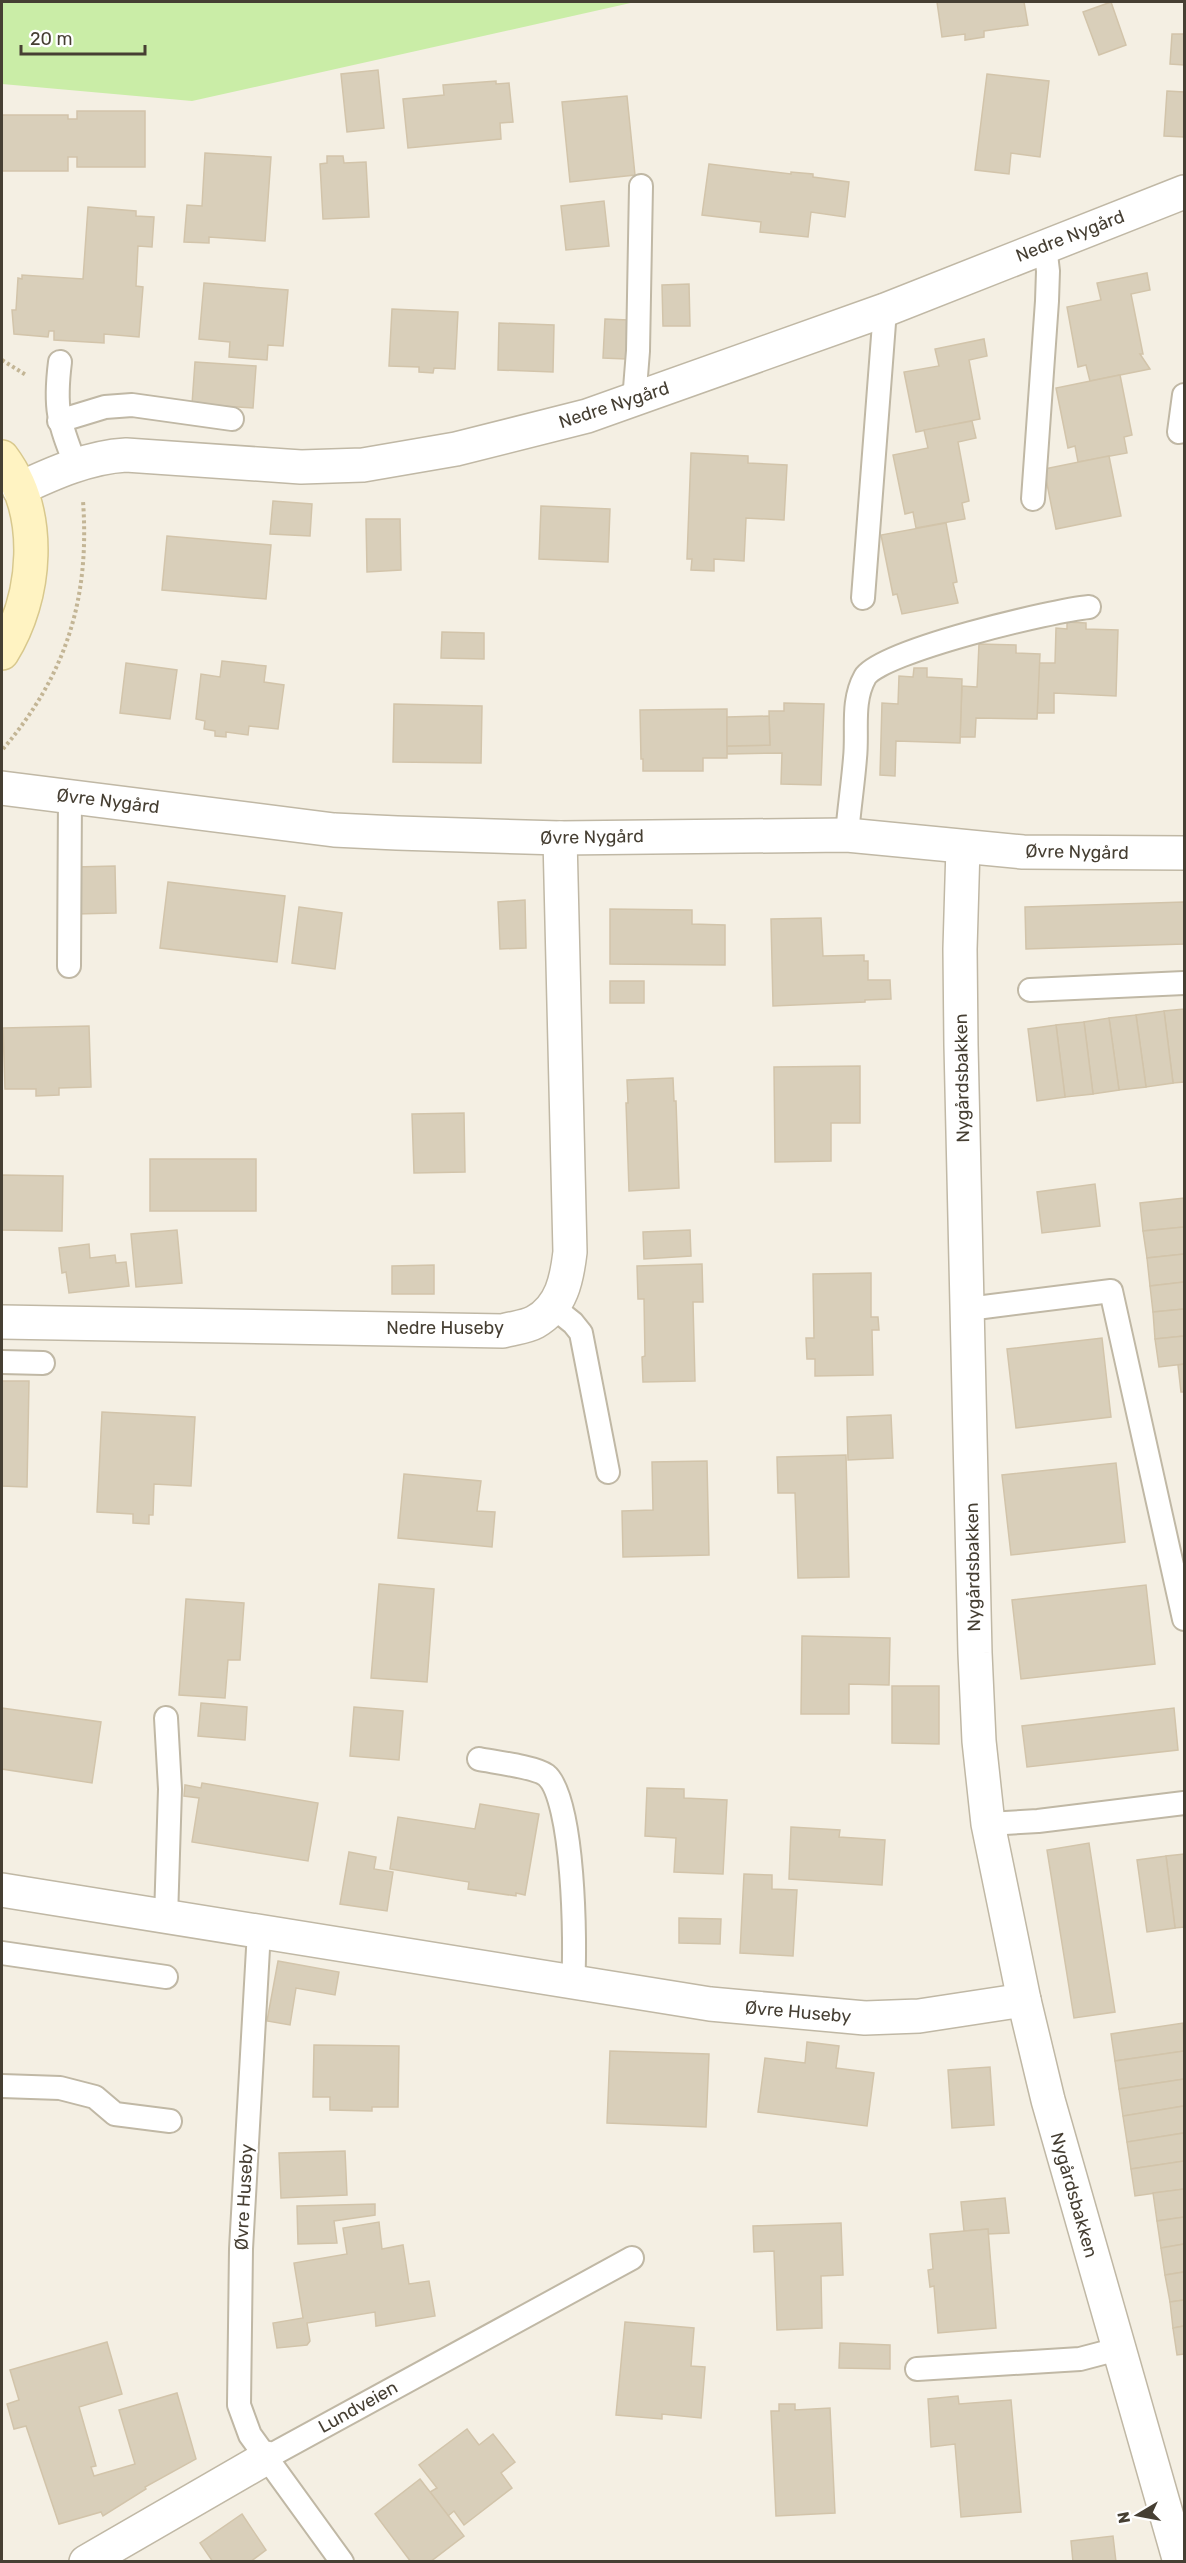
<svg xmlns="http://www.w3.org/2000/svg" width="1186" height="2563" font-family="Rubik,sans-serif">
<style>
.green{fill:#caeda7}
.building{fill:#d9cfba;stroke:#d2c4aa;stroke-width:1.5}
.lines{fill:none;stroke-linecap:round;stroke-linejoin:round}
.service-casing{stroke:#c0b8a5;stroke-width:26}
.minor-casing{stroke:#c0b8a5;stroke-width:36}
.secondary-casing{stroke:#d8c88d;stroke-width:36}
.path{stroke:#c3b595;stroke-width:4;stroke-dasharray:3 3;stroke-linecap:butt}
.service{stroke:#fff;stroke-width:22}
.minor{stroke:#fff;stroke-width:33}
.secondary{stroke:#fff3c2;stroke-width:33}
.labels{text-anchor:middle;stroke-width:4.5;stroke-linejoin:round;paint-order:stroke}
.street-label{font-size:18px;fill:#463f33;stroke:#fff}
</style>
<rect width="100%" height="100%" fill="#f4efe3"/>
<path class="green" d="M2,2h633l-443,99 -190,-17z"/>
<g class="building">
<path d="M937,2h87l4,23 -44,6v6l-19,3v-6l-23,3z"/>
<path d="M1111,2l15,43 -27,10 -16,-43z"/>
<path d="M1172,34h12v31l-14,-1z"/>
<path d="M378,70l6,58 -37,4 -6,-58z"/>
<path d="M987,74l62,7 -9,76 -29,-4 -2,21 -34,-4z"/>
<path d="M496,81v3l13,-1 4,39 -13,1 1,16 -93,9 -5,-49 41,-4 -1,-10z"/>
<path d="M1167,91l17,1v45l-20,-1z"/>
<path d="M627,96l8,79 -65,7 -8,-80z"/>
<path d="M77,111h68v56h-68v-10h-9v14h-66v-56h66v4h9z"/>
<path d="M205,153l66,4 -6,84 -56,-4v6l-25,-1 3,-37 15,1z"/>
<path d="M327,156h16l1,7 22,-1 3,55 -46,2 -3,-55 7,-1z"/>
<path d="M709,164l82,10v-2l22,2v3l36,5 -4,35 -34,-5 -3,25 -48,-5 1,-10 -59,-7z"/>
<path d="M604,201l5,45 -43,4 -5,-44z"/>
<path d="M88,207l48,4v5l18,1 -2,30 -14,-1 -2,40 7,1 -4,50 -35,-3v9l-50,-3v-9h-5l-1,6 -34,-3 -2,-24h4l2,-32 4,1v-4l61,4z"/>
<path d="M1147,273l3,17 -19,4 12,60h-3l10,15 -60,12 -4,-16 -8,2 -11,-60 34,-7 -4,-17z"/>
<path d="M204,283l84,7 -5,56 -15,-1 -1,15 -38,-3 1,-15 -31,-3z"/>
<path d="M689,284l1,42h-27l-1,-41z"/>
<path d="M392,309l66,3 -3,57 -21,-1 -1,5 -14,-1v-5l-30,-1z"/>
<path d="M605,319l23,1 -2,39 -23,-1z"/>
<path d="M499,323l55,2 -1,47 -55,-2z"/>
<path d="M984,339l3,17 -18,4 11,59 -64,13 -12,-60 35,-6 -4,-17z"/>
<path d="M195,362l61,4 -3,42 -61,-4z"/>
<path d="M1120,375l12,60 -8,2 3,16 -49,9 -3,-16 -7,2 -12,-60z"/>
<path d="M972,421l4,17 -18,4 11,59 -7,2 3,16 -49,9 -3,-16 -8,2 -12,-59 35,-7 -4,-18z"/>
<path d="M691,453l57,3v7l39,2 -3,55 -38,-2 -2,43 -30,-2v12l-23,-1 1,-11h-5z"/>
<path d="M1109,456l12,60 -65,13 -12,-60z"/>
<path d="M273,501l39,3 -2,32 -40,-2z"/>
<path d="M541,506l69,3 -2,53 -69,-3z"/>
<path d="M366,519h34l1,51 -34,2z"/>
<path d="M946,523l11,59 -4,1 5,20 -56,11 -5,-20 -4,1 -12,-60z"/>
<path d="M167,536l104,9 -5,54 -104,-9z"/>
<path d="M1067,622l19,1v6l32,1 -2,66 -62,-3v20h-17l2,-50h16l1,-35 11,1z"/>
<path d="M442,632l42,1v26l-43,-1z"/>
<path d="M979,644l37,1v8l24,1 -3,65 -61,-1 -1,19h-15l2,-51 15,1z"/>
<path d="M222,661l44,5 -2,16 20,3 -6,44 -29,-3 -1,9 -22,-3v5l-11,-1v-5l-11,-2 1,-8 -9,-2 5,-45 19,3z"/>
<path d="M126,663l51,7 -7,49 -50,-6z"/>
<path d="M914,668h13v9l35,2 -2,64 -64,-2 -1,35 -15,-1 2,-72 16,1 1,-28 14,1z"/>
<path d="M784,703l40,1 -3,81 -40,-1 1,-31 -55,1v-8l43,-1 -1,-34h15z"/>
<path d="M394,704l88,2 -1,57 -88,-1z"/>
<path d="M727,709v49h-24v13h-60v-12h-2l-1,-49z"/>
<path d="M769,716l1,29 -43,1v-29z"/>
<path d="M115,866l1,47 -40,1 -1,-47z"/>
<path d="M168,882l117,14 -8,66 -117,-14z"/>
<path d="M525,900l1,48 -26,1 -2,-47z"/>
<path d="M1184,902v42l-158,5 -1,-42z"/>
<path d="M299,907l43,6 -7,56 -43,-6z"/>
<path d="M610,909l82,1v14l33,1v40l-115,-1z"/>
<path d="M821,918l2,38 41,-1v6h4v19h22l1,19 -26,1v2l-92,4 -2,-87z"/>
<rect x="610" y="981" width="34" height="22"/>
<path d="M1184,1009v73l-11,1 -9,-72z"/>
<path d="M1164,1011l9,72 -27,4 -10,-72z"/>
<path d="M1136,1015l10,72 -27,3 -10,-72z"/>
<path d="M1109,1018l10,72 -26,4 -9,-72z"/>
<path d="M1084,1022l9,72 -28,3 -9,-72z"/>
<path d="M1056,1025l9,72 -28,4 -9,-72z"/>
<path d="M89,1026l2,61 -32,1v7l-23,1v-7h-31l-2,-61z"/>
<path d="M860,1066v57h-29v38l-56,1 -1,-95z"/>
<path d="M673,1078l1,23h2l3,87 -50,3 -3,-88h2l-1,-23z"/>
<path d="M464,1113l1,59 -51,1 -2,-59z"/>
<rect x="150" y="1159" width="106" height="52"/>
<path d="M2,1175l61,1 -1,55 -60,-1z"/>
<path d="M1095,1184l5,42 -58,7 -5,-41z"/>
<path d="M1184,1198v29l-41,4 -3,-28z"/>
<path d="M1184,1227v27l-37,4 -4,-27z"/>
<path d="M177,1230l5,53 -46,4 -5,-53z"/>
<path d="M690,1230l1,26 -47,3 -1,-27z"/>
<path d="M89,1244l1,14 25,-3 1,8 10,-1 3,24 -60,7 -3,-21 -4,1 -3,-25z"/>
<path d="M1184,1254v28l-34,4 -3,-28z"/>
<path d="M702,1264l1,38h-10l2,79 -52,1 -1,-25 3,-1 -1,-57h-6l-1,-33z"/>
<path d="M434,1265v29h-42v-28z"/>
<path d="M871,1273v44h7l1,13h-7l1,45 -58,1v-17h-8l-1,-21h8l-1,-64z"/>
<path d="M1184,1282v27l-31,3 -3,-26z"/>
<path d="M1184,1309v27l-29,3 -2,-27z"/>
<path d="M1184,1336v28l-25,3 -4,-28z"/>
<path d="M1102,1338l9,79 -95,11 -9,-79z"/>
<path d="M1184,1364v28h-3l-3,-27z"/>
<path d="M2,1381h27l-2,106 -25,-1z"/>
<path d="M102,1412l93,5 -4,69 -37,-2 -1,31h-4v9l-16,-1v-9l-36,-2z"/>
<path d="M891,1415l2,43 -45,2 -1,-43z"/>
<path d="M846,1455l3,122 -51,1 -3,-85h-17l-1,-36z"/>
<path d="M707,1461l2,94 -86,2 -1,-46 31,-1 -1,-48z"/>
<path d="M1116,1463l9,79 -114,13 -9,-80z"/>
<path d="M404,1474l77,7 -4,30 18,1 -3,35 -94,-9z"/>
<path d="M379,1584l55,5 -7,93 -56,-4z"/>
<path d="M1146,1585l9,79 -134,15 -9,-79z"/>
<path d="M186,1599l58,4 -4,57h-12l-3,38 -46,-3z"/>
<path d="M802,1636l88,2 -1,47 -40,-1v30h-48z"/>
<path d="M892,1686h47v58l-47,-1z"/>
<path d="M201,1703l46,4 -2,33 -47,-4z"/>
<path d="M354,1707l49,4 -4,49 -49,-4z"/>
<path d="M2,1708l99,14 -9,61 -90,-14z"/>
<path d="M1174,1708l4,42 -151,17 -5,-41z"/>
<path d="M202,1783l116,20 -10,58 -116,-19 7,-44 -15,-2 1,-11 16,3z"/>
<path d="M647,1788l37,1v9l43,2 -4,74 -49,-2 2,-34 -31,-2z"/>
<path d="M480,1804l59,10 -14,81 -9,-2v3l-48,-7 1,-7 -79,-13 8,-52 77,12z"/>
<path d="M791,1827l49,3 -1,7 46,3 -3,45 -93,-6z"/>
<path d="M1089,1843l26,169 -41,6 -27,-168z"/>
<path d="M349,1852l27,5 -2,12 19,3 -6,39 -47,-7z"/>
<path d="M1184,1854v73l-9,1 -9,-72z"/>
<path d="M1166,1856l9,72 -28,4 -10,-72z"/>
<path d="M744,1874l28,1v14l25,1 -4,66 -53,-3z"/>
<path d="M679,1918l42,1 -1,25 -41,-1z"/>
<path d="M278,1961l61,11 -4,23 -39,-7 -6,37 -23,-4z"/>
<path d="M1183,2023l1,28 -69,10 -4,-27z"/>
<path d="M807,2042l32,4 -3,22 38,5 -7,53 -109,-14 7,-54 40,5z"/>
<path d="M314,2045l85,1 -1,61h-26v4l-42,-1v-13h-17z"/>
<path d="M610,2051l99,3 -3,73 -99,-4z"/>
<path d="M1184,2051v28l-65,10 -4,-28z"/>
<path d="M990,2067l4,58 -42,3 -4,-58z"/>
<path d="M1184,2079v27l-61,10 -4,-27z"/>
<path d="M1184,2106v27l-57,9 -4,-26z"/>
<path d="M1184,2133v28l-53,8 -4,-27z"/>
<path d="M345,2151l2,44 -66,3 -2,-45z"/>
<path d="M1184,2161v28l-49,7 -4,-27z"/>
<path d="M1184,2189v28l-27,4 -4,-28z"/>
<path d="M1005,2198l4,35 -21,1v-5l-24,2 -3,-29z"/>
<path d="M375,2204v11l-41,6 3,22 -39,1 -1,-38z"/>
<path d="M1184,2217v27l-23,4 -4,-27z"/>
<path d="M379,2222l3,27 21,-4 6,39 20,-3 6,35 -59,10 -1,-14 -68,11 3,18 -3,4 -30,3 -4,-25 30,-5 -9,-55 53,-9 -4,-26z"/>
<path d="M841,2223l2,52 -22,1 1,52 -45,2 -3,-79 -20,1 -1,-26z"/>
<path d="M988,2229l8,99 -58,5 -4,-47 -4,1 -2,-17 5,-1 -3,-35z"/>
<path d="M1184,2244v28l-19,3 -4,-27z"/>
<path d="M1184,2272v28l-14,2 -5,-27z"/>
<path d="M1184,2300v26l-11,2 -3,-26z"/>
<path d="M625,2322l69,6 -3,38 14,1 -4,51 -39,-4v5l-46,-4z"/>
<path d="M1184,2326v28l-7,1 -4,-27z"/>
<path d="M107,2342l15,52 -43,13 17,59 -5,1 3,9 41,-12 -16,-54 58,-17 19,66 -51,28 1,2 -43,27 -2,-4 -42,12 -33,-98 -12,3 -7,-25 12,-4 -9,-30z"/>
<path d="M840,2343l50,2v24l-51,-1z"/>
<path d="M958,2396l1,8 52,-4 10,112 -60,5 -6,-73 -24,3 -3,-48z"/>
<path d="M779,2404h16v6l35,-2 5,105 -59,3 -5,-105h8z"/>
<path d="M467,2429l12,16 14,-11 22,28 -14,11 11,15 -48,37 -10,-14 -6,5 -18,-24 7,-4 -18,-23z"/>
<path d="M420,2479l44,57 -34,26h-19l-36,-48z"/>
<path d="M242,2514l24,36 -16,12h-37l-13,-19z"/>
<path d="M1113,2536l3,26h-43l-2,-21z"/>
</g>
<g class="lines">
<defs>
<g id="service">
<path d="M60,362c-6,48 -1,60 16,104"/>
<path d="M634,401l4,-50 3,-165"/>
<path d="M59,421l46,-14 27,-2 100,14"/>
<path d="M1179,432l5,-37"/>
<path d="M1033,499l14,-198 1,-30 -3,-25"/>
<path d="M863,598l22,-288"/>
<path d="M847,835c2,-26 6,-51 8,-77 3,-27 -4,-56 10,-81 15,-26 190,-67 224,-70"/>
<path d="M69,966l1,-169"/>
<path d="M1030,990l154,-7"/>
<path d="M553,1307l20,16 8,10 27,139"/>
<path d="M968,1309l143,-18 73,328"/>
<path d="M2,1362l41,1"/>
<path d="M479,1759c15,3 56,8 67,16 28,22 30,171 27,208"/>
<path d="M988,1824l50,-3 146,-18"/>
<path d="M166,1918l4,-129 -4,-71"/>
<path d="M259,1931l-18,318 -2,156 11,30 92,127"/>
<path d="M2,1953l164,24"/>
<path d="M2,2086l58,2 35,9 20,17 55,7"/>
<path d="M917,2369l163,-10 38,-10"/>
<path d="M266,2458l366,-200"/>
</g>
<g id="minor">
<path d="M19,489c34,-16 70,-32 107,-34l175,12 62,-2 93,-16 131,-33 298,-106 299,-118"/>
<path d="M2,788l332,42 63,3 163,5 287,-3 176,17 161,1"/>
<path d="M963,847l-3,102 1,96 14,608 4,88 9,83 36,176 24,100 132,462"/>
<path d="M2,1322l501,9c10,-3 23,-4 32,-9 27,-15 32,-44 35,-70l-10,-414"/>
<path d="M2,1890l708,114 155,14 54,-2 105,-16"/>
<path d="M86,2562l180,-104"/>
</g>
<path id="secondary" d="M2,457c42,56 35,140 0,196"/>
</defs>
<use href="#service" class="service-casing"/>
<use href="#minor" class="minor-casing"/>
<use href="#secondary" class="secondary-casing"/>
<g class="path">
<path d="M2,360l24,15"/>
<path d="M3,749c63,-74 87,-150 80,-248"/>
</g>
<use href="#service" class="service"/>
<use href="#minor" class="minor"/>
<use href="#secondary" class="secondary"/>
</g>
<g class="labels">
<g class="street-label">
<text transform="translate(1070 236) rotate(-21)" y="6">Nedre Nygård</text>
<text transform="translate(614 405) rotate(-18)" y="6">Nedre Nygård</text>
<text transform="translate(108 801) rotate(7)" y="6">Øvre Nygård</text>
<text transform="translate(592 837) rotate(-1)" y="6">Øvre Nygård</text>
<text transform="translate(1077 852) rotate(1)" y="6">Øvre Nygård</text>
<text transform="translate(962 1078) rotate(-91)" y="6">Nygårdsbakken</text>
<text x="445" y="1334">Nedre Huseby</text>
<text transform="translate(973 1567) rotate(-91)" y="6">Nygårdsbakken</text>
<text transform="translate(798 2012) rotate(5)" y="6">Øvre Huseby</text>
<text transform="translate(1074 2195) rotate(74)" y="6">Nygårdsbakken</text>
<text transform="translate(244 2197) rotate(-87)" y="6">Øvre Huseby</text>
<text transform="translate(358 2407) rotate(-29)" y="6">Lundveien</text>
</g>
</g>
<rect width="1186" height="2563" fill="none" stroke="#463f33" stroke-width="6"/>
<g transform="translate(1138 2515) rotate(260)" stroke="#ffffff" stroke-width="4.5" paint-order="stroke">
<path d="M0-4.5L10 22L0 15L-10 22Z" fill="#463f33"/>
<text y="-9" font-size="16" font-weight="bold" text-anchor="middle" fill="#463f33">N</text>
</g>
<path d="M21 45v9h124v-9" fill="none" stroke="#463f33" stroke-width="3"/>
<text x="30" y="45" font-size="18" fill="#463f33" stroke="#ffffff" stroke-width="4.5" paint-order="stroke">20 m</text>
</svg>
